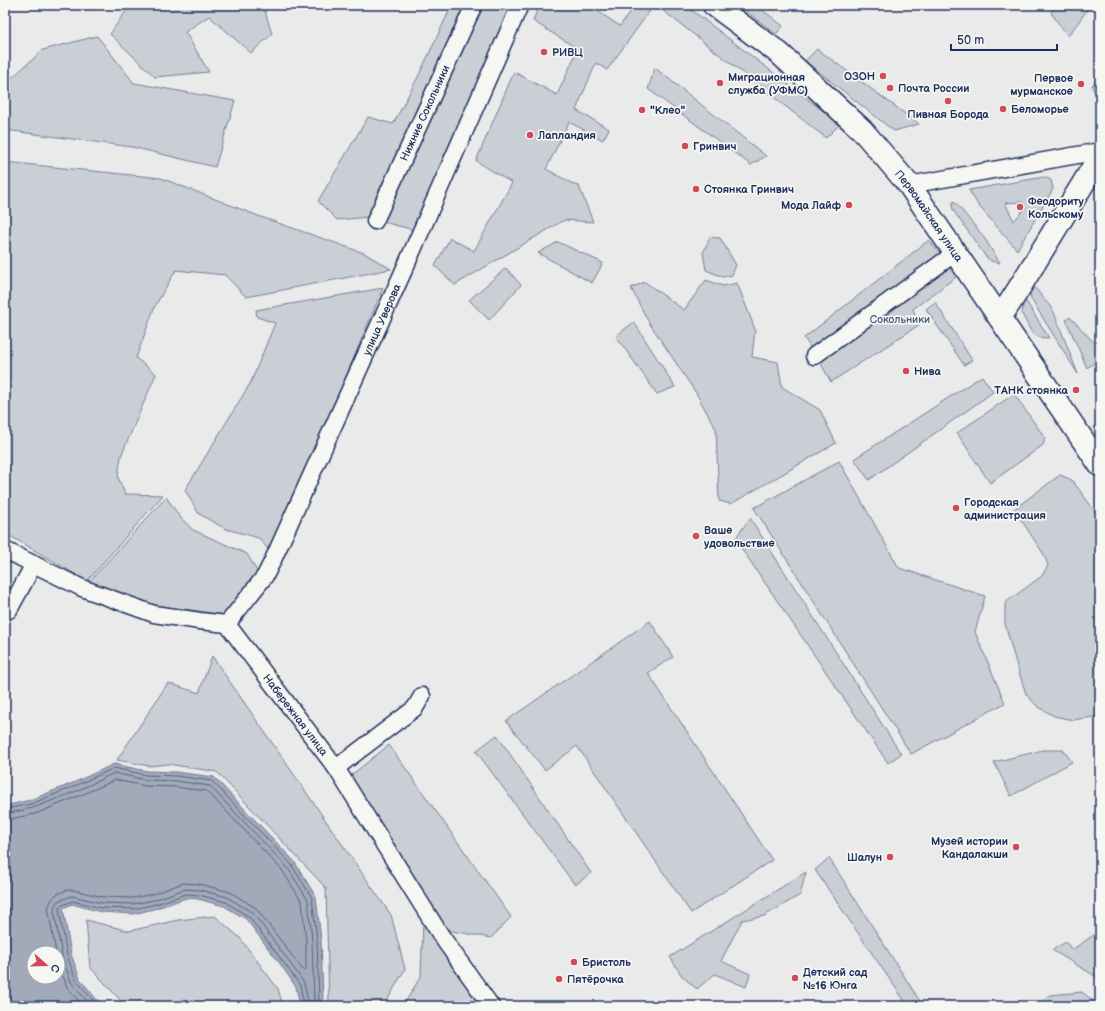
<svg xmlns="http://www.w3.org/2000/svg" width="1105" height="1011" font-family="'Balsamiq Sans',sans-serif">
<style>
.green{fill:#caced5;stroke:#727e9a;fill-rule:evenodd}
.water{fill:#a2aaba;stroke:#6c7995;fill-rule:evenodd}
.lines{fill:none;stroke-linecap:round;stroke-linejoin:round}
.shore{stroke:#516083;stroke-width:1}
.street-casing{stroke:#1b2f5e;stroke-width:19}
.secondary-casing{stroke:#1b2f5e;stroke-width:25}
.street{stroke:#f6f6f2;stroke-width:16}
.secondary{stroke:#f6f6f2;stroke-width:22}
.poi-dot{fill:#d1495b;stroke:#f6f6f2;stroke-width:1.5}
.labels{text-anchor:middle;stroke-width:3.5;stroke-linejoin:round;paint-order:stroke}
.poi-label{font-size:11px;font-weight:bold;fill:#1b2f5e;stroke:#f6f6f2;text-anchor:start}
.street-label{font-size:11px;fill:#1b2f5e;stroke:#f6f6f2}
.park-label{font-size:11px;fill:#47577c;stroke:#f6f6f2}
</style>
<rect width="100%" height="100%" fill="#e9eae9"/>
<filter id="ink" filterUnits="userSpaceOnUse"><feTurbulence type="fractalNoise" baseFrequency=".025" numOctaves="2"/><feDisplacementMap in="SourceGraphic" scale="8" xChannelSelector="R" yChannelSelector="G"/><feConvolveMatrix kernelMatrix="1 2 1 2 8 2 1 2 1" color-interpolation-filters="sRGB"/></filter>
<g filter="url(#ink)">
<g class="green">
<path d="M130,5h133l9,29 -21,19 -42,-37 -24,16 24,40 -54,5 -45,-43z"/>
<path d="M452,5h14l-97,212 -32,3 -19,-19 50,-84 25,7 25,-47z"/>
<path d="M482,5h28l-96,225 -31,-8z"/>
<path d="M539,5h49l32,21 15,-21h13l4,3 -45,62 -11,-7 -20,47 33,19 -6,11 -34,-18 -23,47 29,16 4,1 14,36 -29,-2 -109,65 -20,-19 15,-28 24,13 38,-68 -36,-22 38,-89 43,23 21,-46 -45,-28z"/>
<path d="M656,5h29l155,119 -14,14z"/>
<path d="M738,5h18l27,21 -7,8z"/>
<path d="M1056,5h35l-23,31 -17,-23z"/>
<path d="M97,36l37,47 101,18 -20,66 -83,-20 -127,-17v-46l38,-34z"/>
<path d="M817,49l102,75 -25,7 -89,-70z"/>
<path d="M655,68l111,88 -15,9 -103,-76z"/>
<path d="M1100,73v32l-8,-19z"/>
<path d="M5,162l156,16 100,39 103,36 27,16 -145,28 -21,-22 -49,-5 -21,36 -19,52 20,16 -35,82 -3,21 7,17 38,1 -76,86 -82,-48z"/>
<path d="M1044,177l7,3 2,9 -36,61 -39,-45 -9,-15zM1022,202l3,6 -11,13 -9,-18z"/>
<path d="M954,201l29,35 17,27 -9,-2 -5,-4 -33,-47 -1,-5z"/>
<path d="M710,237l10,1 16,27 -4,10 -9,2 -17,-7 -3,-17z"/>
<path d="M929,240l13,16 -129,95 -9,-13z"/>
<path d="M558,242l45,21 -11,20 -54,-30z"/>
<path d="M947,264l9,13 -43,32 6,16 -88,57 -12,-22z"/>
<path d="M506,268l15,17 -32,35 -20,-20z"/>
<path d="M706,280l17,6 14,-3 18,46 -3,28 26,5 4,25 38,23 16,33 -105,61 -12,-3 -3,-72 -20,-36 -48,-72 -17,-33 14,-6 39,28z"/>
<path d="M1032,284l21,26 25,64 -47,-75 -2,-9z"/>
<path d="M383,288l-64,153 -49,111 -11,-14 -33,-9 -27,-15 -14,-24 66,-108 24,-59 -18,-6 -1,-7z"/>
<path d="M1024,298l25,40 -11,-1 -6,-4 -10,-19z"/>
<path d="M935,302l37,58 -8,5 -38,-56z"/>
<path d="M1070,317l30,32v10l-13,9 -21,-48z"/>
<path d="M634,322l41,65 -18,7 -41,-58z"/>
<path d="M982,376l11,16 -124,88 -15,-21z"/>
<path d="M1014,394l31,44 -2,7 -53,38 -33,-50z"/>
<path d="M839,461l60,107 86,28 -10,36 30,71 -94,51 -157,-246z"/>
<path d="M1060,475l12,5 28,38v197l-6,2 -21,3 -19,-4 -17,-10 -11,-12 -10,-31 -11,-39v-21l37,-27 6,-11 -5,-12 -29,-44z"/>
<path d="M166,497l14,20 13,13 54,24 11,19 -33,42 -96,-14 -40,-19z"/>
<path d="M750,518l151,236 -13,9 -153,-224z"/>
<path d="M650,621l23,36 -25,16 124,187 -81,53 -114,-167 -32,24 -39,-49z"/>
<path d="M212,656l179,259 14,54 -21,37h-55l-3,-118 -109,-116 -49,-8 -19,2 -32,-6 51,-77 31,10z"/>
<path d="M497,735l94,138 -16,12 -99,-134z"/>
<path d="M389,745l122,172 -20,21 -45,-8 -96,-154z"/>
<path d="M1043,750h20l9,12 -61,34 -17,-34z"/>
<path d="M829,858l94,148h-15l-93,-136z"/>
<path d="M806,872l-6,23 -36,21 -22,4 -21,41 29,13 -4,13 -31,-13 -18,15 -15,-13 -12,-19z"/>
<path d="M215,916l25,22 38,51 5,17h-159l-2,-4 -32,-35 -4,-47 43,11 49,-11z"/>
<path d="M423,922l57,84h-77l18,-30z"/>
<path d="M1098,932l2,3v44l-48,-29 14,-8 6,8z"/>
<path d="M1082,992l18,14h-64l14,-11z"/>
</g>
<path class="water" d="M114,764l33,7 29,1 38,5 80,84 22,36 5,43 2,60 -1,6h-22l-4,-19 -15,-22 -35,-46 -22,-13 -26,-7 -12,-1 -29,10 -23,6 -33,-2 -29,-8 -9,4 8,46 9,25 22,27h-97v-200l25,-6 43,-17zM34,953h24v24h-24z"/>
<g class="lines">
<g class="shore">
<path d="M5,809l26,-5 44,-18 39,-18 32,7 30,1 36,5 79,83 21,34 5,42 2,60 -1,6"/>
<path d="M5,814l28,-6 44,-17 37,-18 32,7 30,1 34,5 77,81 21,33 4,41 2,59 -1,6"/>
<path d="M5,820l30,-6 44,-18 36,-16 30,6 30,1 32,4 75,79 20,32 4,39v28l-1,2 -2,-1 -47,-62 -26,-16 -31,-8 -16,-1 -30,11 -20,4 -30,-1 -30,-7h-6l-10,4 -5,5 -4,9 8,45"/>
<path d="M58,962l9,25 16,19"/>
<path d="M91,1006l-20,-24 -9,-26 -8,-46 1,-5 3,-4 14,-5 30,7 31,1 21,-4 31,-11 15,1 27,7 26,16 35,47 16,23 5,23"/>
<path d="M98,1006l-22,-26 -9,-25 -8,-45 1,-4 13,-5 28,7 33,1 22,-5 30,-10 13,1 27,7 23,15 35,46 16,22 4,21"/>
</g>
<defs>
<g id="street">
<path d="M909,185l191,-34"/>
<path id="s1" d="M375,221l99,-216"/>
<path d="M814,356l141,-103"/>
<path id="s2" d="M5,550l77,38 72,26 46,7 27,3 109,144 106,169 49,69"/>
<path d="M5,608l4,2 25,-46"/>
<path id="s3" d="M227,624l38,-48 7,-14 136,-301 112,-256"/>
<path d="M336,768l79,-60 7,-12"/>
</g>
<g id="secondary">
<path id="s4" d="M714,5l65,48 83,77 47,55 191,280"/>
<path d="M1000,318l18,-28 82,-134"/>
</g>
</defs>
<use href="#street" class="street-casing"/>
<use href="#secondary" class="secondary-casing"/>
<use href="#street" class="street"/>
<use href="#secondary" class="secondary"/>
</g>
</g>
<g class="poi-dot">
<circle cx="544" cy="52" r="4"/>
<circle cx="883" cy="76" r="4"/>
<circle cx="720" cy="83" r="4"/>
<circle cx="1081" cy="84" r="4"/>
<circle cx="890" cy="88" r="4"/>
<circle cx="948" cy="101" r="4"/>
<circle cx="1003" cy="109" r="4"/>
<circle cx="642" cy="110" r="4"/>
<circle cx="530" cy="135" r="4"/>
<circle cx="685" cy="146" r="4"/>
<circle cx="696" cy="189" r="4"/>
<circle cx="849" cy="205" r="4"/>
<circle cx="1020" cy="207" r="4"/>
<circle cx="906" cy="371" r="4"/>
<circle cx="1076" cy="390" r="4"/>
<circle cx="956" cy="508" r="4"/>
<circle cx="696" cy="536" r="4"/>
<circle cx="1016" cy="847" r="4"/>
<circle cx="890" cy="857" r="4"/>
<circle cx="574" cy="962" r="4"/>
<circle cx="795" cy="978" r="4"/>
<circle cx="559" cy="979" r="4"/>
</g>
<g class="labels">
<g class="poi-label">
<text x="552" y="56">РИВЦ</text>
<text x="875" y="80" text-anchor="end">ОЗОН</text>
<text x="728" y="81">Миграционная<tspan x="728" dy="13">служба (УФМС)</tspan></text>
<text x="1073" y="82" text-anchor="end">Первое<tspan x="1073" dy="13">мурманское</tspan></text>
<text x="898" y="92">Почта России</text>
<text x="1011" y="113">Беломорье</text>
<text x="650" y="114">"Клео"</text>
<text x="948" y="118" text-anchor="middle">Пивная Борода</text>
<text x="538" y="139">Лапландия</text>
<text x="693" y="150">Гринвич</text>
<text x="704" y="193">Стоянка Гринвич</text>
<text x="1028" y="205">Феодориту<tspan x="1028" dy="13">Кольскому</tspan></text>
<text x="841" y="209" text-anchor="end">Мода Лайф</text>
<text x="914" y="375">Нива</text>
<text x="1068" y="394" text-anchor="end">ТАНК стоянка</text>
<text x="964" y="506">Городская<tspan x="964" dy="13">администрация</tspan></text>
<text x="704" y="534">Ваше<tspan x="704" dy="13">удовольствие</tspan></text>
<text x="1008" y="845" text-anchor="end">Музей истории<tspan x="1008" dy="13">Кандалакши</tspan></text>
<text x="882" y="861" text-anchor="end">Шалун</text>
<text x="582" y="966">Бристоль</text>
<text x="803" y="976">Детский сад<tspan x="803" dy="13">№16 Юнга</tspan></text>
<text x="567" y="983">Пятёрочка</text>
</g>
<g class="street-label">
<text dy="4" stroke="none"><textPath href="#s1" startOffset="119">Нижние Сокольники</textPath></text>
<text dy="4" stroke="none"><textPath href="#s4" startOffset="303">Первомайская улица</textPath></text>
<text dy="4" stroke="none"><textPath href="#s3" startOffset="343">улица Уверова</textPath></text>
<text dy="4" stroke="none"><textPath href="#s2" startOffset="350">Набережная улица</textPath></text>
</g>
<g class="park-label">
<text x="900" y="323">Сокольники</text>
</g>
</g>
<rect width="1105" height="1011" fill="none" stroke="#f6f6f2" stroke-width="20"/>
<rect x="10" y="10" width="1085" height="991" fill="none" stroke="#1b2f5e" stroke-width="1.5" filter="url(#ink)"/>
<g transform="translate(46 965) rotate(110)"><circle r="19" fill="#f6f6f2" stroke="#9ea6b7"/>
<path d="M0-3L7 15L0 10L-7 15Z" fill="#d1495b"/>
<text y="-6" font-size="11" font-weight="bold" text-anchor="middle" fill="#1b2f5e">С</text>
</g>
<path d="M951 44v6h106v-6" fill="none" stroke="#1b2f5e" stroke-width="2"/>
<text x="957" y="44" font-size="12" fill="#1b2f5e" stroke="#f6f6f2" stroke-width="3" paint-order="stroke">50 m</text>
</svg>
